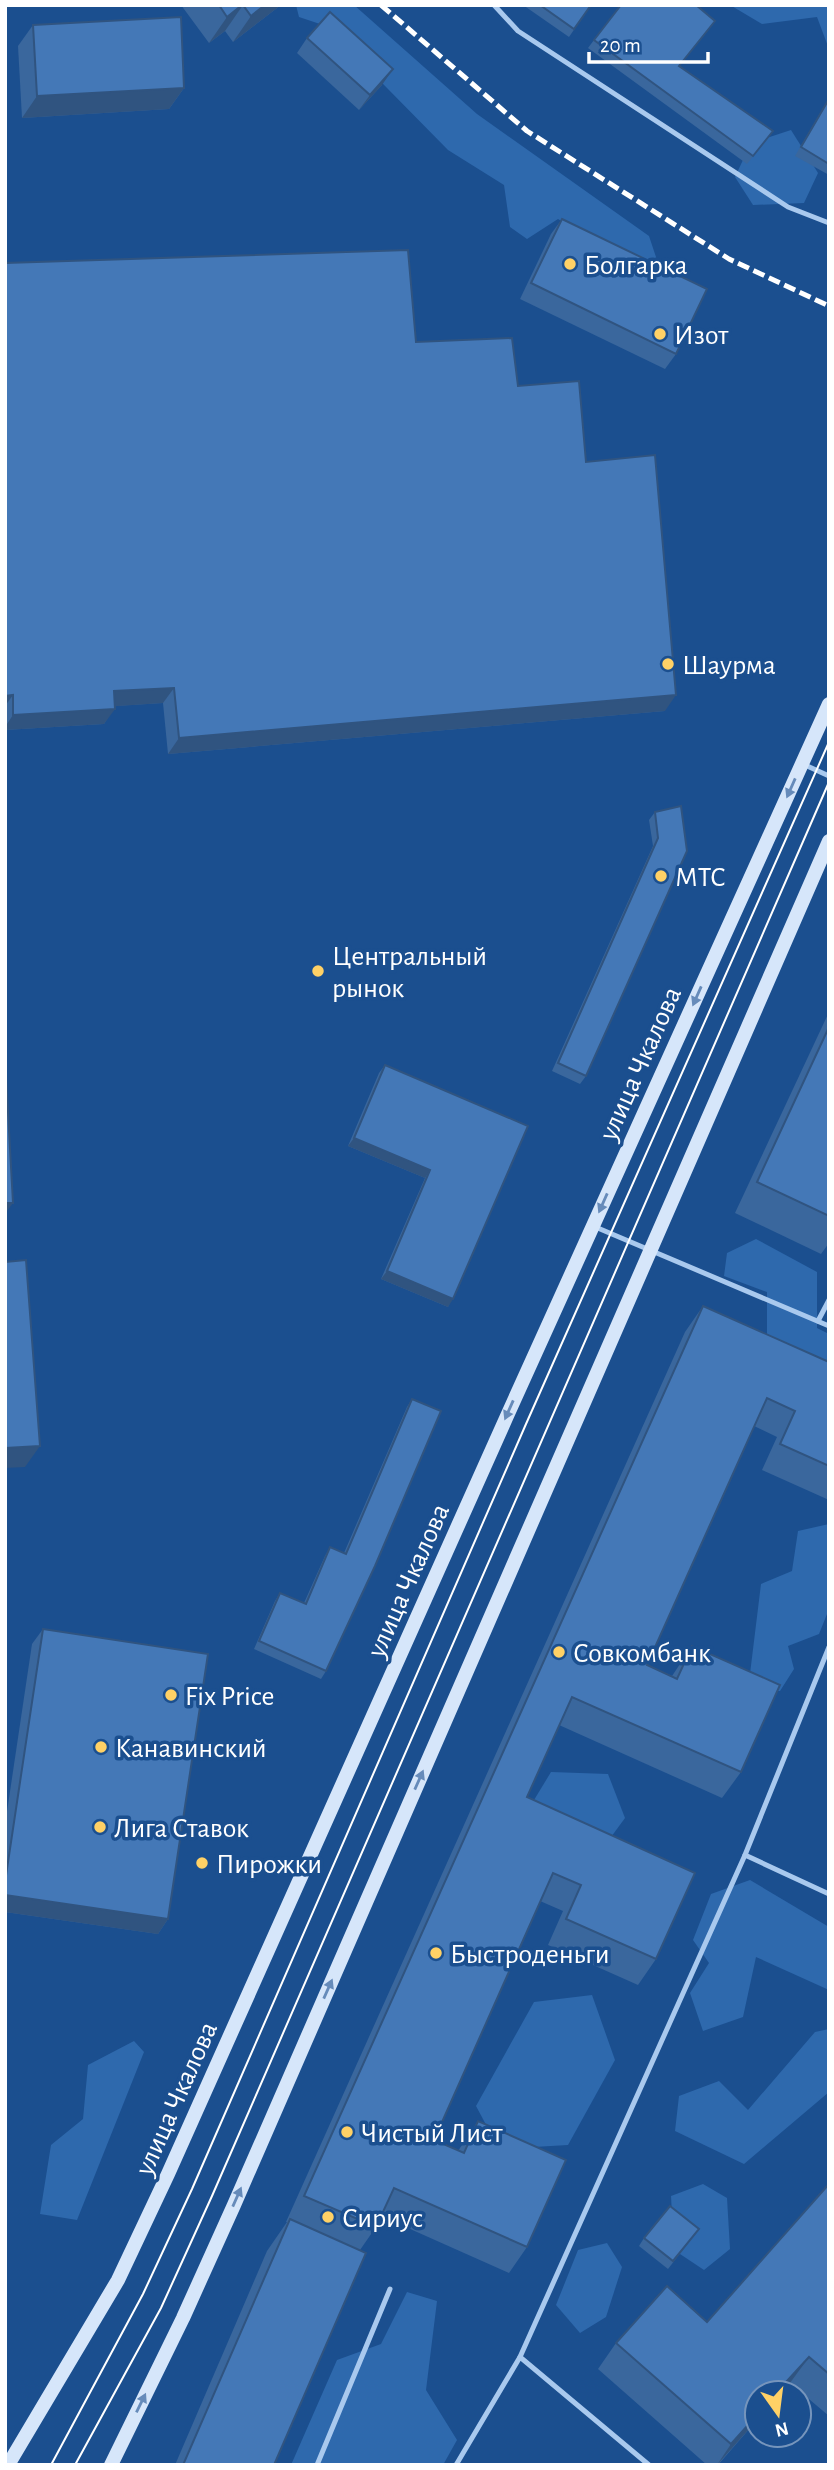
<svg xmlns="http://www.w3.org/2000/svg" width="834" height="2470" font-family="'Alegreya Sans',sans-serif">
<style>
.green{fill:#2e69ad}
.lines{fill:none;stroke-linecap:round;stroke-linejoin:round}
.service{stroke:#a9c9ee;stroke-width:5}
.secondary{stroke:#d6e6fa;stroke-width:14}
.tram{stroke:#fff;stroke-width:2}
.rail{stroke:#fff;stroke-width:5;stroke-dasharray:12 5;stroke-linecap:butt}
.wall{fill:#3a679d}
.shaded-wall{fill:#305480}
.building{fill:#4478b7;stroke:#305480;stroke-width:2}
.oneway{fill:#668bba}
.poi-dot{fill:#ffd166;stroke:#1b4f8f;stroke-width:2.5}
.labels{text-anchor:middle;stroke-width:7;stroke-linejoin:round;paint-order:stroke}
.poi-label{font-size:28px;fill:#fff;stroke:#1b4f8f;text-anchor:start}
.street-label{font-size:28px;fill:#fff;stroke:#1b4f8f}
</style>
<rect width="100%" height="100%" fill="#1b4f8f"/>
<g class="green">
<path d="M296,5h58l123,109 172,122 9,27 -18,5 -82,-49 -31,20 -17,-12 -6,-42 -56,-35 -122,-124 -27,-9z"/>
<path d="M730,5h99v44l-12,-32 -55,7z"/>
<path d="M791,130l27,43 -14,30 -51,2 -18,-28 16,-34z"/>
<path d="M756,1239l61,33v56l12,6v77l-62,-56v-63l-43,-16 3,-23z"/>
<path d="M829,1524v85l-10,25 -31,12 6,23 -14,22 -32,-1 13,-106 31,-13 6,-40z"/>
<path d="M551,1772l57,2 17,44 -22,30 -72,-43z"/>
<path d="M750,1880l79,47v63l-73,-33 -13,60 -40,14 -13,-38 19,-30 -16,-23 18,-46z"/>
<path d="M592,1995l23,65 -47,85 -69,4 -23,-43 58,-104z"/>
<path d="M829,2029v63l-85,72 -69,-33 4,-35 40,-15 29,29 67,-78z"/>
<path d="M134,2041l10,11 -67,168 -37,-6 11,-69 32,-26 5,-54z"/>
<path d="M703,2184l24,14 3,51 -26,21 -30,-20 -3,-54z"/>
<path d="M607,2243l15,24 -16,50 -26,16 -24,-28 22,-55z"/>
<path d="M407,2292l30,9 -11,89 31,50 -14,25h-152l46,-105 44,-16z"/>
</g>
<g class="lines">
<g class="service">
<path d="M494,5l24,26 270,176 41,16"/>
<path d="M805,765l24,11"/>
<path d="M593,1226l236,100"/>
<path d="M818,1321l11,-21"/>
<path d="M745,1855l84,-208"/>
<path d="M520,2357l225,-502 84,39"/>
<path d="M317,2465l73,-176"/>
<path d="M456,2465l64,-108 129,108"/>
</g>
<g class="secondary">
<path d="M8,2465l110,-185 50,-106 339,-758 322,-712"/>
<path d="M111,2465l72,-147 51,-113 595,-1364"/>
</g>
<g class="tram">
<path d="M51,2465l92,-171 49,-105 334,-765 303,-682"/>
<path d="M75,2465l86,-157 51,-112 617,-1414"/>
</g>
<path class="rail" d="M381,5l146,126 202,128 100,47"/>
</g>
<g class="wall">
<path d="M181,5h100l-48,37 -8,-11 -16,12z"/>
<path d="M523,5h68l-22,32z"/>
<path d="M33,25l151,63 -15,21 -147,9 -4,-72z"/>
<path d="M709,29l-30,37 88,73 -20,25 -159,-116 6,-8z"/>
<path d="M307,38l75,47 -23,25 -62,-57z"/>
<path d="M829,98v77l-34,-19z"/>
<path d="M562,219l114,135 -11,15 -145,-70 31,-65z"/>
<path d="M5,263l411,79 102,44 68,76 79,249 -497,43 -5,-51 -48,3 -11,18 -99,6z"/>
<path d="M681,806l-95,270 -6,8 -28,-13 101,-225 -4,-26 6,-8z"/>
<path d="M829,1012v231l-8,11 -86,-41z"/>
<path d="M385,1065l143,61 -80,181 -67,-28 44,-101 -77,-32 31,-73z"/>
<path d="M703,1306l126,56v138l-67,-30 15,-33 -23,-11 -107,239 25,11 20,-30 49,126 -19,26 -163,-73 -32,72 129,162 -18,26 -90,-40 15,-34 -23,-10 -106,239 24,11 20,-30 49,126 -18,26 -128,-57 -5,11 -16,23 -86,215h-99l92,-214 20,-29h-1l399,-890z"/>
<path d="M412,1399l-86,272 -5,8 -67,-30 21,-48 5,-8 24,10 21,-47 5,-9 14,6 63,-146z"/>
<path d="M43,1629l125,290 -10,15 -153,-22v-87l27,-181z"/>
<path d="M829,2184v232l-39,-33 -9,10h-24v27l-39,45h-11l-109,-96 18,-26 91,-21z"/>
<path d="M699,2229l-31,40 -29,-23 5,-8z"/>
</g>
<g class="shaded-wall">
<path d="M243,5l-18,26 -16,12 18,-26z"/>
<path d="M265,5h16l-48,37 18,-26z"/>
<path d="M393,69l-11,16 -23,25 11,-15z"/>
<path d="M184,88l-15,21 -147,9 15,-22z"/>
<path d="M174,688l-11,15 -60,4 11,-16z"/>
<path d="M13,695l-8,11v-10z"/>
<path d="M676,695l-11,16 -497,43 11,-16z"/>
<path d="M115,709l-11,15 -99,6v-3l8,-12z"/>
<path d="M354,1138l76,32 -5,8 -77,-32z"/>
<path d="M5,1203h8l-6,8h-2z"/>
<path d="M387,1271l66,28 -5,8 -67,-28z"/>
<path d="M40,1446l-15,21 -20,1v-20z"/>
<path d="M5,1895l163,24 -10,15 -153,-22z"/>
<path d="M809,2357l-19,26 -9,10h-5z"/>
<path d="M757,2415v5l-40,45 14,-21z"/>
</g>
<g class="building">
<path d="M219,5h23l-15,12z"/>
<path d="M243,5h22l-14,11z"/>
<path d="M540,5h51l-17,24z"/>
<path d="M621,5h75l19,16 -36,45 94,65 -20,25 -159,-116z"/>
<path d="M330,12l63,57 -23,26 -63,-57z"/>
<path d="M181,17l3,71 -147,8 -4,-71z"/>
<path d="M829,99v65l-28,-17z"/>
<path d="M562,219l145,70 -31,65 -145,-71z"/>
<path d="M408,250l8,92 96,-4 6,48 61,-5 7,81 69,-7 21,240 -497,43 -5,-50 -60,3 1,18 -102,6v-20l-8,1v-433z"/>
<path d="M681,806l6,45 -101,225 -28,-13 100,-225 -3,-26z"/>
<path d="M829,1027v189l-72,-34z"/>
<path d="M5,1058l8,145h-8z"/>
<path d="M385,1065l143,61 -75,173 -66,-28 43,-101 -76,-32z"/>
<path d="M26,1260l14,186 -35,2v-186z"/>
<path d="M703,1306l126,56v104l-49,-22 15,-33 -28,-13 -120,267 30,14 15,-33 88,39 -39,87 -169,-75 -45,100 168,76 -39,86 -90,-40 15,-34 -28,-12 -119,267 30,13 14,-32 88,39 -39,87 -133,-59 -18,39 -72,-31z"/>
<path d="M412,1399l29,12 -66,155 -49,105 -67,-30 21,-48 26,11 24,-57 16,7z"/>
<path d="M43,1629l165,25 -40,265 -163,-24v-13z"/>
<path d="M829,2184v190l-20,-17 -33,36h-19v22l-26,29 -115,-101 51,-57 40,36z"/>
<path d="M670,2206l29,23 -26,32 -29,-23z"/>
<path d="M290,2219l76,34 -92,212h-91z"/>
</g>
<defs><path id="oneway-solid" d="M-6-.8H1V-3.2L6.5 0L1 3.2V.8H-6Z" transform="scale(1.75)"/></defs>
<g class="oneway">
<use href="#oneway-solid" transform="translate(791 788) rotate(114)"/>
<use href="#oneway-solid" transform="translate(697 996) rotate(114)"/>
<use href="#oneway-solid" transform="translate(603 1203) rotate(114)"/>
<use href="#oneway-solid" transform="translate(509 1410) rotate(114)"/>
<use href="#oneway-solid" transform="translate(419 1780) rotate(-66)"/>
<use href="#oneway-solid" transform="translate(328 1989) rotate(-66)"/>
<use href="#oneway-solid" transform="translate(237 2197) rotate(-66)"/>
<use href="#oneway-solid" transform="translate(141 2403) rotate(-64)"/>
</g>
<g class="poi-dot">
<circle cx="570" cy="264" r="7"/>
<circle cx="660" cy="334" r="7"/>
<circle cx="668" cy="664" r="7"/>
<circle cx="661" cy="876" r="7"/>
<circle cx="318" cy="971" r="7"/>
<circle cx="559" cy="1652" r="7"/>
<circle cx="171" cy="1695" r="7"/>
<circle cx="101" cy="1747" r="7"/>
<circle cx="100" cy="1827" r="7"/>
<circle cx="202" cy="1863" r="7"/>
<circle cx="436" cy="1953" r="7"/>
<circle cx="347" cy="2132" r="7"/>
<circle cx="328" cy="2217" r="7"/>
</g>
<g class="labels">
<g class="poi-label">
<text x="584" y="274">Болгарка</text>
<text x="674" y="344">Изот</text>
<text x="682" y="674">Шаурма</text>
<text x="675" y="886">МТС</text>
<text x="332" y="965">Центральный<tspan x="332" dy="32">рынок</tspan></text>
<text x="573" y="1662">Совкомбанк</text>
<text x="185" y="1705">Fix Price</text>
<text x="115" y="1757">Канавинский</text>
<text x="114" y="1837">Лига Ставок</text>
<text x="216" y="1873">Пирожки</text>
<text x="450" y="1963">Быстроденьги</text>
<text x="361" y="2142">Чистый Лист</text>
<text x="342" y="2227">Сириус</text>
</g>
<g class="street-label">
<text transform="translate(639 1063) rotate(-66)" y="10">улица Чкалова</text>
<text transform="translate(407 1580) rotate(-66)" y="10">улица Чкалова</text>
<text transform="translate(175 2098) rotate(-66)" y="10">улица Чкалова</text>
</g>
</g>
<rect width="834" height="2470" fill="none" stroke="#ffffff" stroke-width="14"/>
<g transform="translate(778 2414) rotate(166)"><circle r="33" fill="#1b4f8f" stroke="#7695bc" stroke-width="2"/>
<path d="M0-5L12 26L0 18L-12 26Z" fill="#ffd166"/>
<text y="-10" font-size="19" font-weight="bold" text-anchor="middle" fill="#ffffff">N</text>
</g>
<path d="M589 52v10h119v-10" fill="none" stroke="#ffffff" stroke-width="3.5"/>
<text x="600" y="52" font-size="21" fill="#ffffff" stroke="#1b4f8f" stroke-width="5" paint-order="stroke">20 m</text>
</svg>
